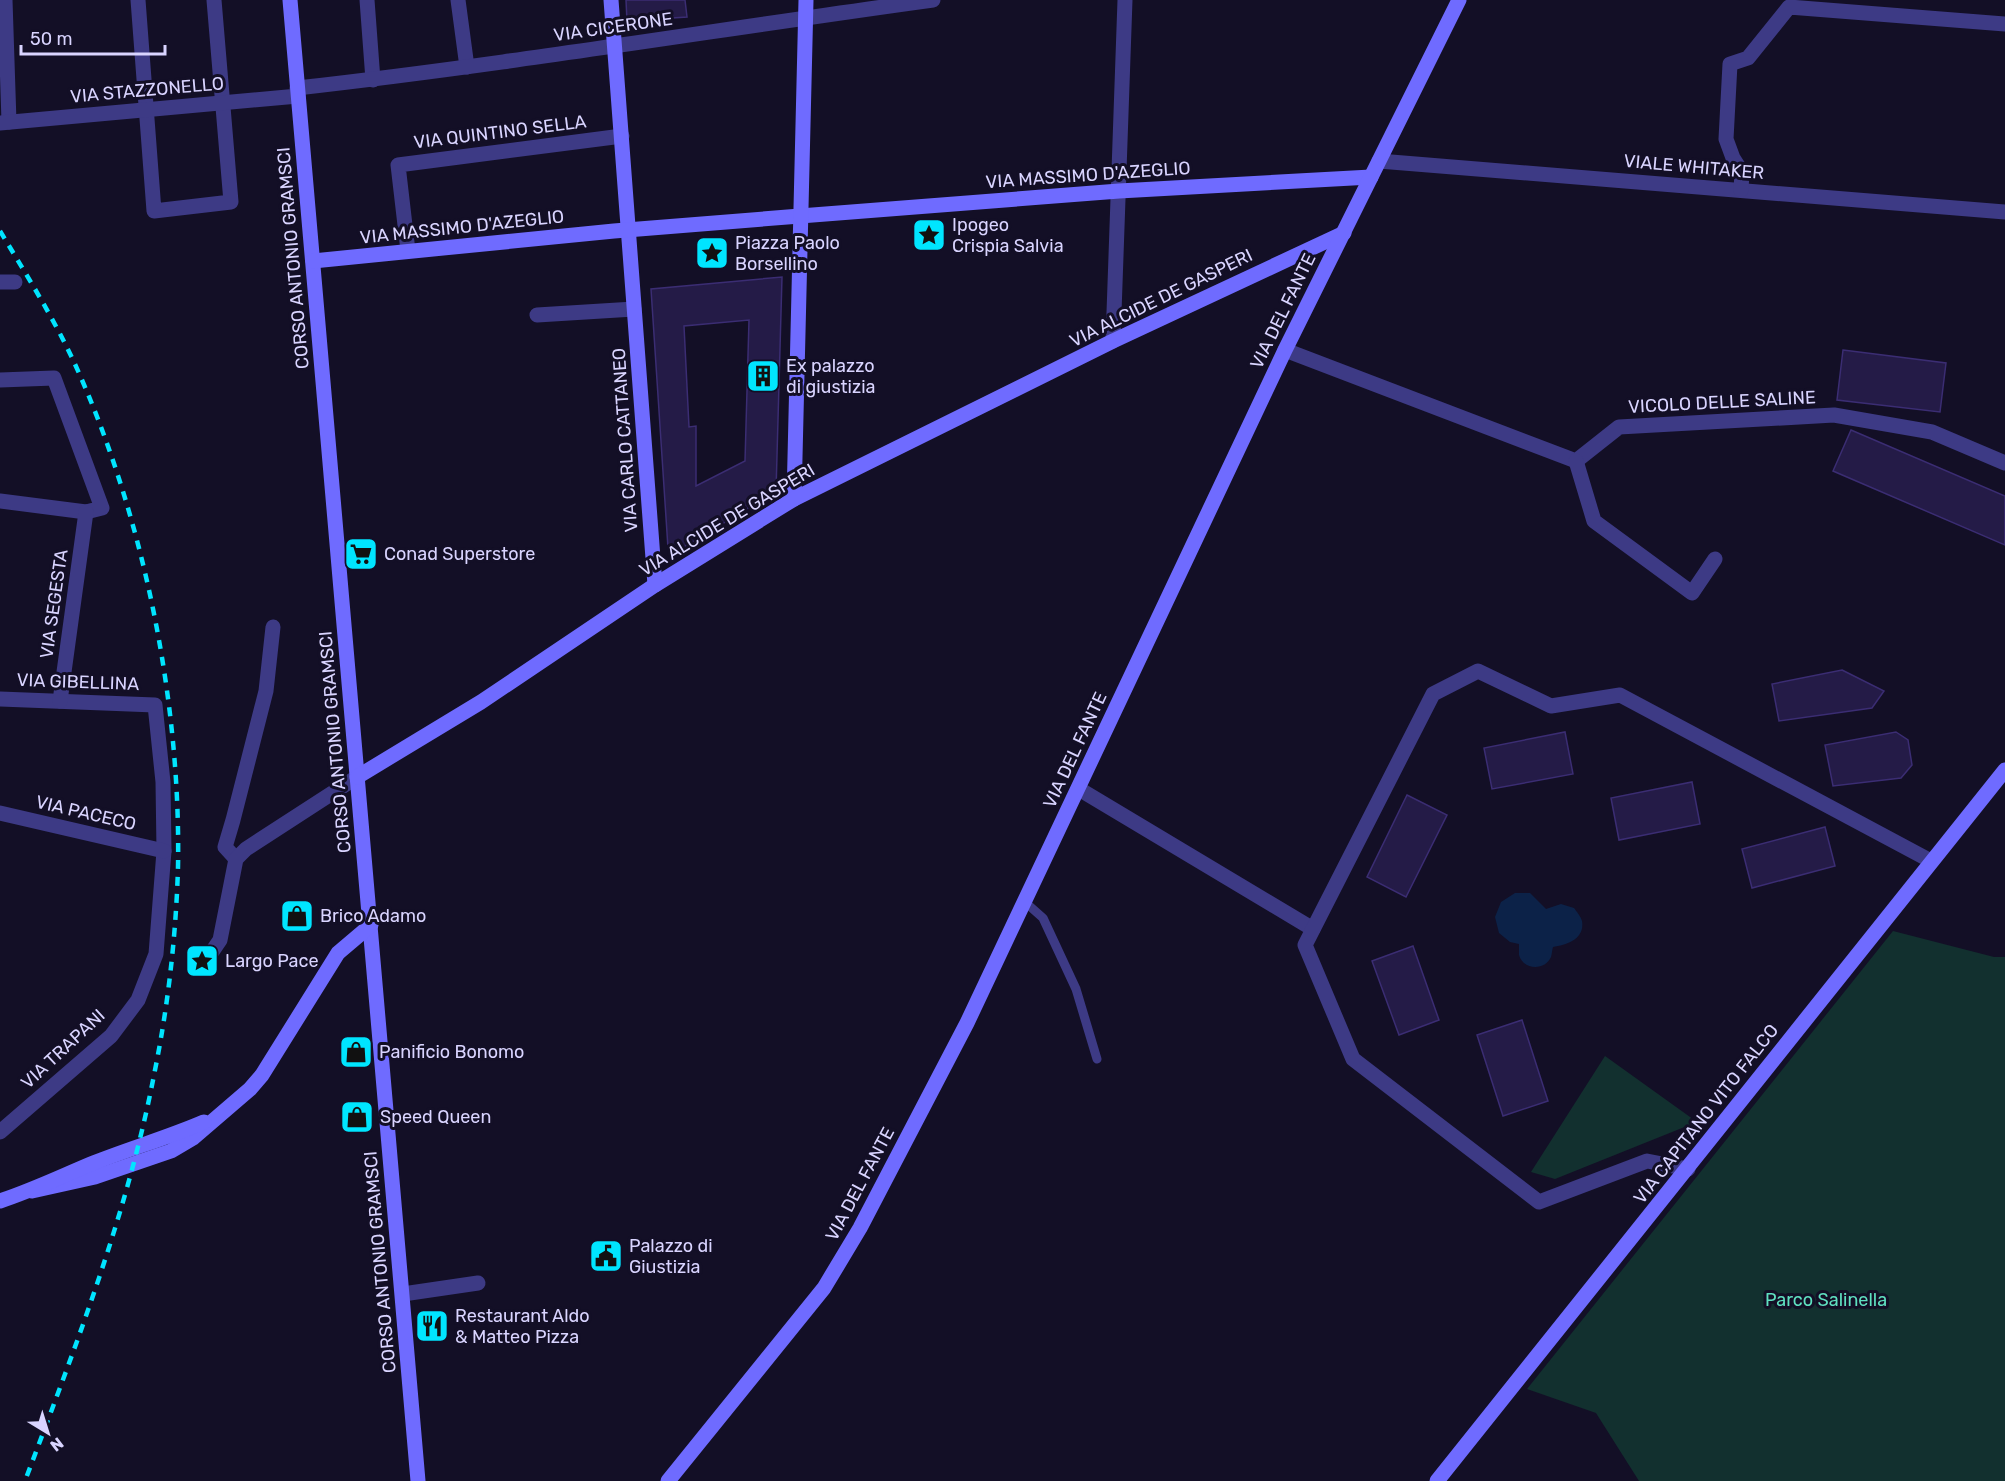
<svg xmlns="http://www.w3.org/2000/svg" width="2005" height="1481" font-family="Rubik,sans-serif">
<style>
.green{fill:#12302f}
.water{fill:#0c2248}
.building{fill:#241b47;stroke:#3b2d73;stroke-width:1.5;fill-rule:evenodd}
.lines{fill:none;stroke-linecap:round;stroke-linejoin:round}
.lane{stroke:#3d3a85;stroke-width:9}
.street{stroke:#3d3a85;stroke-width:15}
.secondary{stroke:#6f6bff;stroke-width:15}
.rail{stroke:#00e5ff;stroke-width:4.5;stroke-dasharray:9 8;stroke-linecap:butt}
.labels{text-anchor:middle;stroke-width:6;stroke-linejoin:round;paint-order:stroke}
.street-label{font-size:18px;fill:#d9d4ff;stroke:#130f26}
.poi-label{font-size:18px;fill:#d9d4ff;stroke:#130f26;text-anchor:start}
.park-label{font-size:18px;fill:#5fe0c0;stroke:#130f26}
</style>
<rect width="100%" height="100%" fill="#130f26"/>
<g class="green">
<path d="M1893,931l101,26h11v524h-366l-43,-68 -69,-24z"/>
<path d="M1605,1056l92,66 -142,57 -24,-7z"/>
</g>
<path class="water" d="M1515,893h15l16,16 15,-5 13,4c3,4 7,9 8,13 3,18 -15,24 -29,26 -1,3 -1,7 -2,10 -6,14 -28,13 -32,-2 0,-1 0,-10 0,-11l-9,-2 -11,-9 -4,-16 6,-15z"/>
<g class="building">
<path d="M626,0h59l2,17 -60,4z"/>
<path d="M782,277l-6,214 -95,58 -13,-1 -17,-259zM749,320l-4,141 -49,25v-60l-7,1 -5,-101z"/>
<path d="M1843,350l103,13 -6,49 -103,-12z"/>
<path d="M1851,430l154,66v49l-172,-74z"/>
<path d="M1842,670l42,21 -12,17 -93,13 -7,-37z"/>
<path d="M1565,732l8,42 -81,15 -8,-41z"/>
<path d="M1896,732l12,8 4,25 -11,13 -68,8 -8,-41z"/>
<path d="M1692,782l8,42 -81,16 -8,-42z"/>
<path d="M1407,795l40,20 -41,82 -39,-20z"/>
<path d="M1825,827l10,39 -83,22 -10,-39z"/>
<path d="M1413,946l26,74 -40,15 -27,-74z"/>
<path d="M1522,1020l26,81 -45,15 -26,-81z"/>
</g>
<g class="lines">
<path class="lane" d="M1025,902l18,16 33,71 21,70"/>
<g class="street">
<path d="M5,0l4,122"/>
<path d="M138,0l16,211 77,-9 -17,-202"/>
<path d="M367,0l6,80"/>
<path d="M458,0l9,67"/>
<path d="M297,88c213,-24 424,-59 636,-88"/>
<path d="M0,123l298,-27"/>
<path d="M1379,161l626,51"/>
<path d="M1741,190l1,-18 -9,-14 -7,-19 4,-75 18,-6 41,-51 216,17"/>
<path d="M408,251l-10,-86 224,-29"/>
<path d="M0,282h15"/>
<path d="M537,315l97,-6"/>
<path d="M1113,341l12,-341"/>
<path d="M1285,350l291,111 43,-34 215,-12 98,17 73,31"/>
<path d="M0,380l54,-2 48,130 -16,4 -86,-11"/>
<path d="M1576,461l18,60 98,72 23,-34"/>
<path d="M0,699l155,6 8,77 1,69 -8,103 -18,46 -27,36 -111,96"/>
<path d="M60,701l26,-189"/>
<path d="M1079,789l234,140"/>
<path d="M0,813l164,38"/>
<path d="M236,859l-11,-12 8,-27 33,-129 7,-64"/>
<path d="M203,965l17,-25 16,-81 10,-10 111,-72"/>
<path d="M1688,1169l-41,-8 -108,41 -186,-143 -48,-114 128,-251 45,-23 73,35 69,-11 311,166"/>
<path d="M403,1294l75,-11"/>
</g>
<g class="secondary">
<path d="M290,0l128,1481"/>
<path d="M611,0l44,585"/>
<path d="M313,261l301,-30 186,-15 319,-25 252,-14"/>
<path d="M794,499l12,-499"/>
<path d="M357,777l124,-75 174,-117 139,-86 319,-158 231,-108"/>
<path d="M32,1191l63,-14 76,-26 22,-13 57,-49 12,-14 76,-122 33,-28"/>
<path d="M0,1201c31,-10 60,-24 91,-37 37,-15 76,-26 113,-42"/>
<path d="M668,1481l156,-193 36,-60 107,-205 318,-673 174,-350"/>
<path d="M1437,1481l568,-711"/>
</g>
<path class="rail" d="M0,231c26,43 53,86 74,131 69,151 107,339 104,505 -2,69 -10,140 -24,208 -27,140 -79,273 -129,406"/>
</g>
<defs>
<symbol id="sight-square" viewBox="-11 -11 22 22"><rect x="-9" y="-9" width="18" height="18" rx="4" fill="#00e5ff" stroke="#130f26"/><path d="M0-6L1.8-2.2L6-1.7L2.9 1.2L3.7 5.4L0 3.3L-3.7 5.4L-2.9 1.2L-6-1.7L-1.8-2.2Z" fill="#111"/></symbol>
<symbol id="building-square" viewBox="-11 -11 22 22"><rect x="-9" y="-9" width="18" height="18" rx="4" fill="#00e5ff" stroke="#130f26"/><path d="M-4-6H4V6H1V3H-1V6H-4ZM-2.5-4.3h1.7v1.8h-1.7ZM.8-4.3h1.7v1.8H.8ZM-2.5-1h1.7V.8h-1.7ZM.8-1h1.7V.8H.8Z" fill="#111"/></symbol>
<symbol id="supermarket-square" viewBox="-11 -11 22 22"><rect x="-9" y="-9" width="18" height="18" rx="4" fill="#00e5ff" stroke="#130f26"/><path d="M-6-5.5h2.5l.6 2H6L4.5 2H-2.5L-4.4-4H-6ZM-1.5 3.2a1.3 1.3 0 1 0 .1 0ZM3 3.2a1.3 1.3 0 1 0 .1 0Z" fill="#111"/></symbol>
<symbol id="shop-square" viewBox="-11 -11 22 22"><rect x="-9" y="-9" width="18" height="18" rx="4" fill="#00e5ff" stroke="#130f26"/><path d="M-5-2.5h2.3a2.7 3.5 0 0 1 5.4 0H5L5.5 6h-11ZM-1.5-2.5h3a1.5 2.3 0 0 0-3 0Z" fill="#111"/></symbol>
<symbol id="civic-square" viewBox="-11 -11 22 22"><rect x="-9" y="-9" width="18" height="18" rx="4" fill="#00e5ff" stroke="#130f26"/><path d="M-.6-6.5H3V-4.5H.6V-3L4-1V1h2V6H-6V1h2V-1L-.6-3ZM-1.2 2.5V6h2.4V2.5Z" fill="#111"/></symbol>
<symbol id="restaurant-square" viewBox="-11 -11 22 22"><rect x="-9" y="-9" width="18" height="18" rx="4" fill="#00e5ff" stroke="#130f26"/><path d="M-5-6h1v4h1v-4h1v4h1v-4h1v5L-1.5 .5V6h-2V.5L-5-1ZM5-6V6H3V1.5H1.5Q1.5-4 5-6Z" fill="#111"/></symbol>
</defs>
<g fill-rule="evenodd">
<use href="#sight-square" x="910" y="216" width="38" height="38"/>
<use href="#sight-square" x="693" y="234" width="38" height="38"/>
<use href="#building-square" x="744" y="357" width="38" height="38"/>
<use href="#supermarket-square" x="342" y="535" width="38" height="38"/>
<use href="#shop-square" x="278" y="897" width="38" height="38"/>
<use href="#sight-square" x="183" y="942" width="38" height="38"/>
<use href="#shop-square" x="337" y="1033" width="38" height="38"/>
<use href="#shop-square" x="338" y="1098" width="38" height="38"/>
<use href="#civic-square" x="587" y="1237" width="38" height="38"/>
<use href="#restaurant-square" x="413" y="1307" width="38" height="38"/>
</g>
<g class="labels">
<g class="street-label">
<text transform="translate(613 27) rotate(-8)" y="6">VIA CICERONE</text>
<text transform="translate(147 90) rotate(-5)" y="6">VIA STAZZONELLO</text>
<text transform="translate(500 132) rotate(-7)" y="6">VIA QUINTINO SELLA</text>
<text transform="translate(1694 167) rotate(5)" y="6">VIALE WHITAKER</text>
<text transform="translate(1088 175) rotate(-4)" y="6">VIA MASSIMO D'AZEGLIO</text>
<text transform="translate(462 227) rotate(-6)" y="6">VIA MASSIMO D'AZEGLIO</text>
<text transform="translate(293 258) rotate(-95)" y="6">CORSO ANTONIO GRAMSCI</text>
<text transform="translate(1161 298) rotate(-26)" y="6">VIA ALCIDE DE GASPERI</text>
<text transform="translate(1283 311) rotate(-64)" y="6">VIA DEL FANTE</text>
<text transform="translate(1722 402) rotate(-3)" y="6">VICOLO DELLE SALINE</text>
<text transform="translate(625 440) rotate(-94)" y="6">VIA CARLO CATTANEO</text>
<text transform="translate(727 520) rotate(-31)" y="6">VIA ALCIDE DE GASPERI</text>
<text transform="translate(54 604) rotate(-82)" y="6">VIA SEGESTA</text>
<text transform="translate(78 682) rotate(2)" y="6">VIA GIBELLINA</text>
<text transform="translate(335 742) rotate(-95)" y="6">CORSO ANTONIO GRAMSCI</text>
<text transform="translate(1075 750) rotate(-65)" y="6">VIA DEL FANTE</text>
<text transform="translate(86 813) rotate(13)" y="6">VIA PACECO</text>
<text transform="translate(63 1049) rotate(-43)" y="6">VIA TRAPANI</text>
<text transform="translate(1706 1114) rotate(-52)" y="6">VIA CAPITANO VITO FALCO</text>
<text transform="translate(860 1184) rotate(-62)" y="6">VIA DEL FANTE</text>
<text transform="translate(380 1262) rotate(-95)" y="6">CORSO ANTONIO GRAMSCI</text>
</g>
<g class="poi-label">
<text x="952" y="231">Ipogeo<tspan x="952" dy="21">Crispia Salvia</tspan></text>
<text x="735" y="249">Piazza Paolo<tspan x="735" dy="21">Borsellino</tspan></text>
<text x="786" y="372">Ex palazzo<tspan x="786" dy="21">di giustizia</tspan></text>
<text x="384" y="560">Conad Superstore</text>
<text x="320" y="922">Brico Adamo</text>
<text x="225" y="967">Largo Pace</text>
<text x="379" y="1058">Panificio Bonomo</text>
<text x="380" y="1123">Speed Queen</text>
<text x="629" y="1252">Palazzo di<tspan x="629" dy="21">Giustizia</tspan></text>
<text x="455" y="1322">Restaurant Aldo<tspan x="455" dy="21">&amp; Matteo Pizza</tspan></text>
</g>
<g class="park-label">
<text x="1826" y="1306">Parco Salinella</text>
</g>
</g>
<g transform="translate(48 1433) rotate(142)" stroke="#130f26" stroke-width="4.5" paint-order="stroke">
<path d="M0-4.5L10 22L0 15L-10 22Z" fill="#d9d4ff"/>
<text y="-9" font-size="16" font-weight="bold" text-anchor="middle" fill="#d9d4ff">N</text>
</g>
<path d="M21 45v9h144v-9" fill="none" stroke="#d9d4ff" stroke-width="3"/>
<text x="30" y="45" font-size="18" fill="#d9d4ff" stroke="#130f26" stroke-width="4.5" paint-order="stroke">50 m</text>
</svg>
